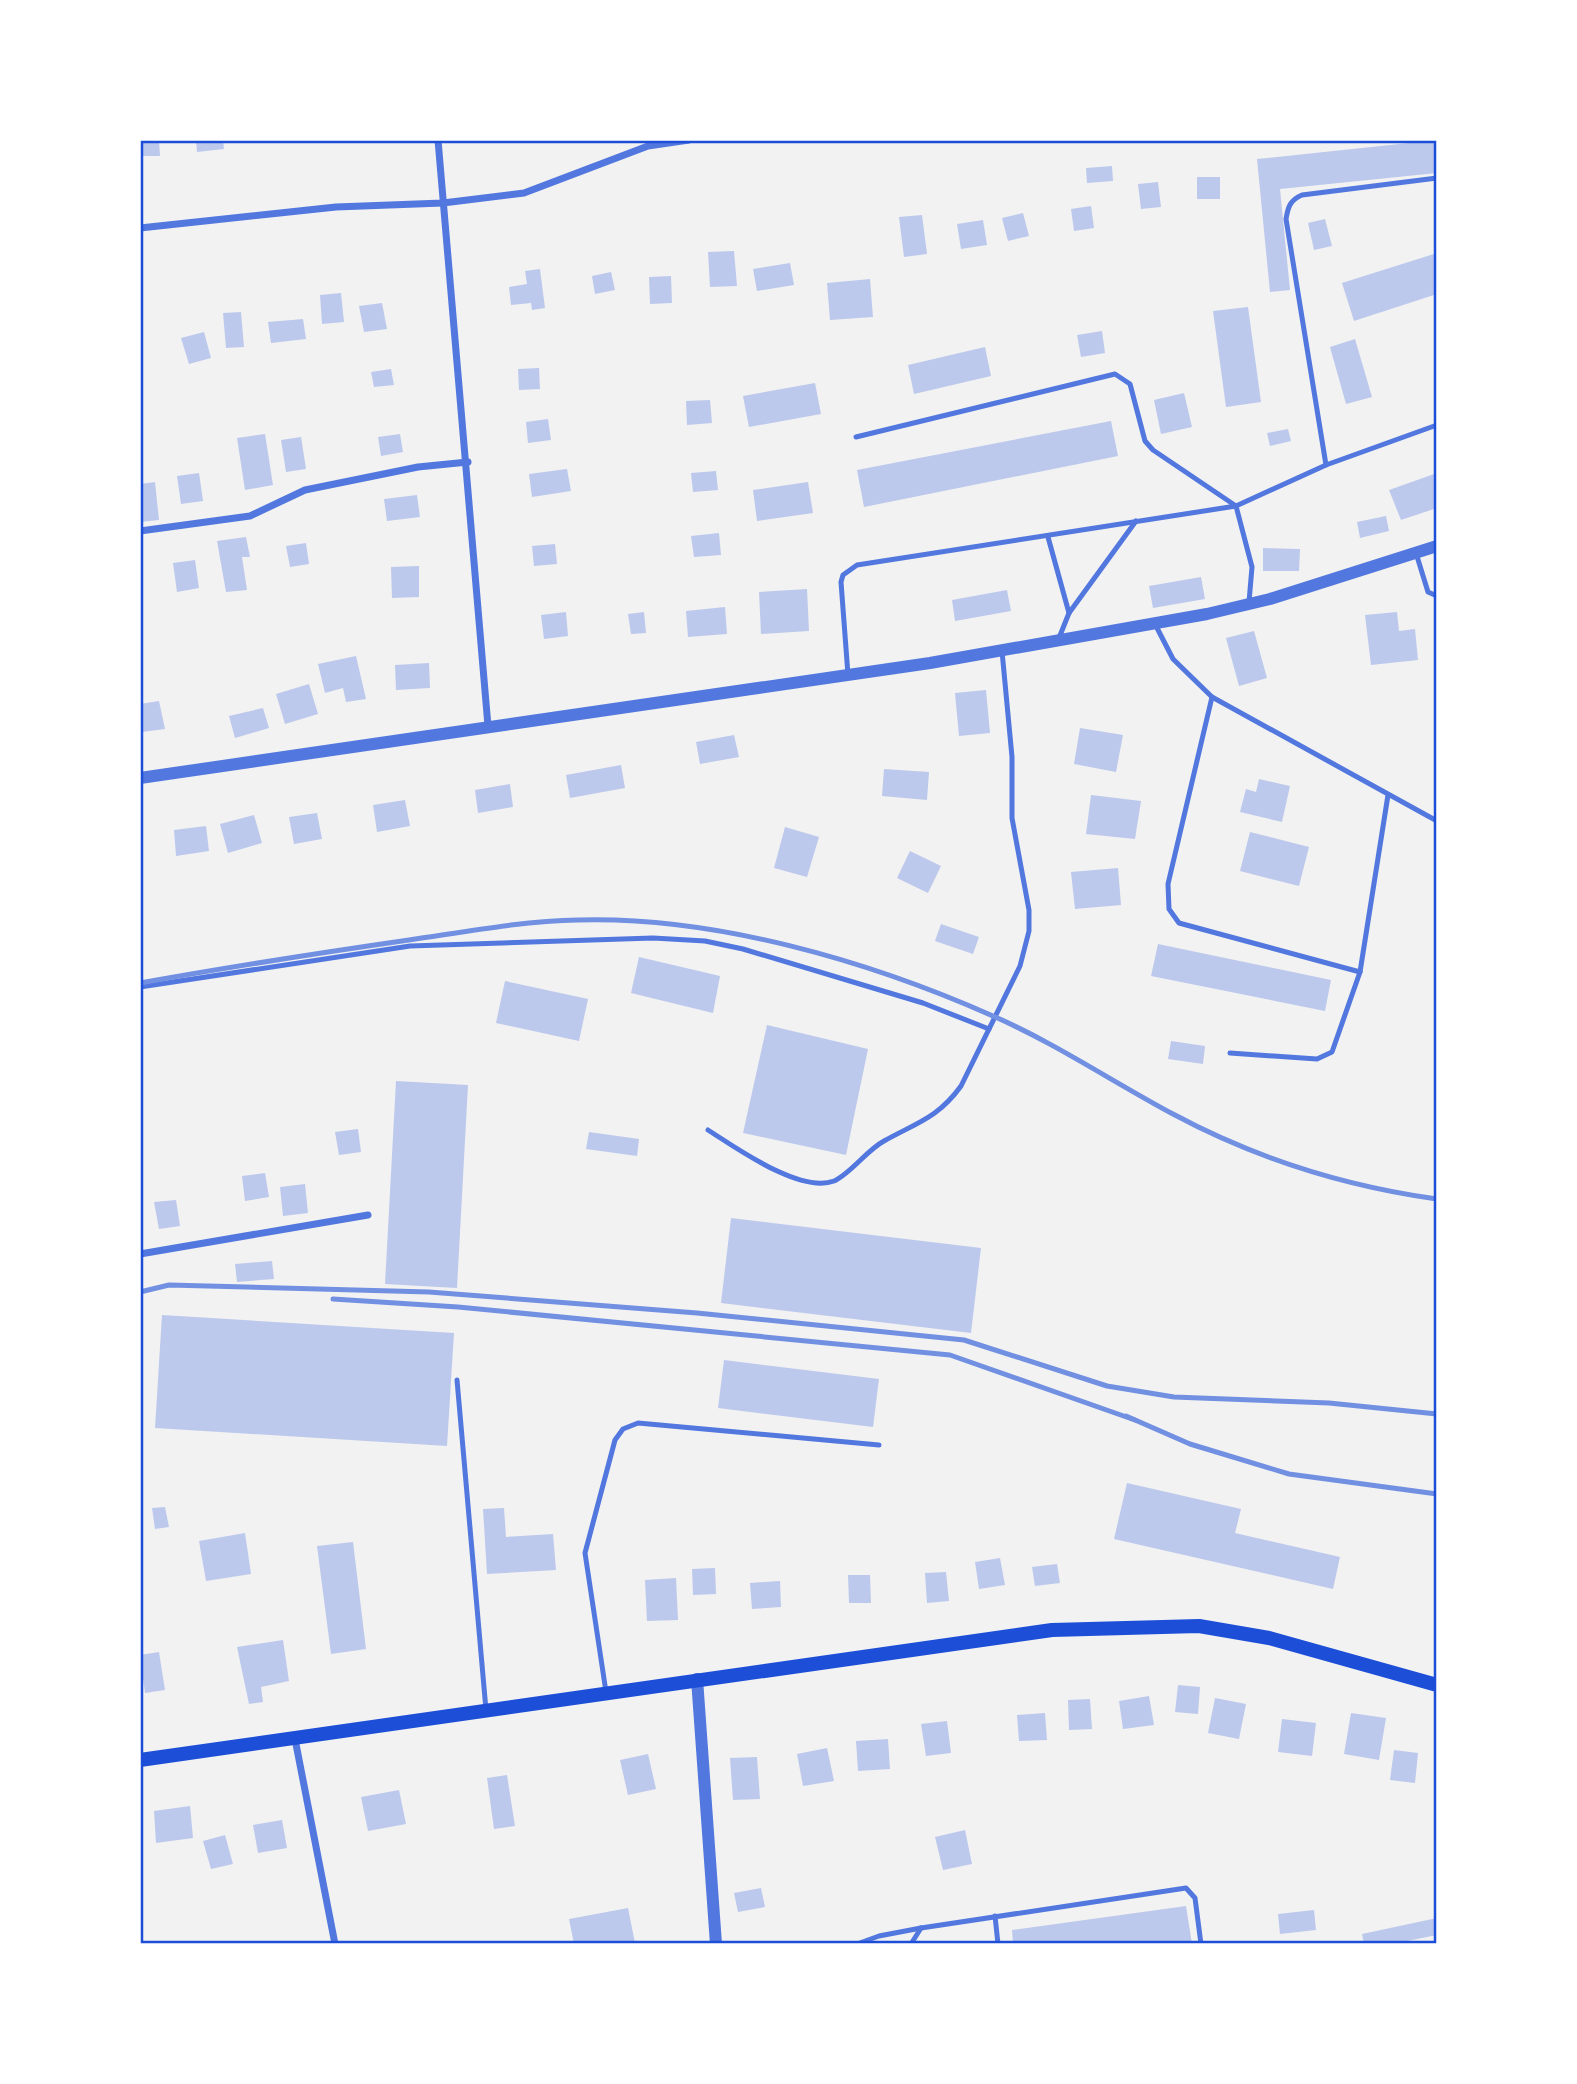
<svg xmlns="http://www.w3.org/2000/svg" width="1577" height="2084" font-family="Bitter,serif">
<style>
.building{fill:#bdc9ec}
.lines{fill:none;stroke-linecap:round;stroke-linejoin:round}
.service{stroke:#5277de;stroke-width:5}
.minor{stroke:#5277de;stroke-width:7}
.tertiary{stroke:#5277de;stroke-width:12}
.secondary{stroke:#1d4ed8;stroke-width:14}
.rail{stroke:#7290e2;stroke-width:5}
.neatline{fill:none;stroke:#1d4ed8;stroke-width:2.5}
</style>
<rect width="100%" height="100%" fill="#f2f2f2"/>
<g class="building">
<path d="M140,140h19l1,16h-20z"/>
<path d="M196,140h27l1,9 -27,3z"/>
<path d="M1437,140v33l-157,16 10,101 -20,2 -13,-133z"/>
<path d="M1112,166l1,15 -26,2 -1,-15z"/>
<rect x="1197" y="177" width="23" height="22"/>
<path d="M1158,182l3,25 -20,2 -3,-25z"/>
<path d="M1091,206l3,22 -20,3 -3,-22z"/>
<path d="M1023,213l6,23 -21,5 -6,-23z"/>
<path d="M922,215l5,39 -23,3 -5,-40z"/>
<path d="M1325,219l7,27 -18,4 -6,-27z"/>
<path d="M983,220l4,25 -26,4 -4,-25z"/>
<path d="M734,251l3,35 -27,1 -2,-35z"/>
<path d="M1437,253v41l-83,27 -12,-38z"/>
<path d="M790,263l4,22 -37,6 -4,-22z"/>
<path d="M540,269l5,39 -13,2 -1,-7 -20,2 -2,-18 18,-3 -2,-13z"/>
<path d="M611,272l4,18 -20,4 -3,-18z"/>
<path d="M671,276l1,27 -22,1 -1,-27z"/>
<path d="M870,279l3,38 -43,3 -3,-37z"/>
<path d="M341,293l3,29 -22,2 -2,-29z"/>
<path d="M382,303l5,26 -23,3 -5,-26z"/>
<path d="M1248,307l13,95 -35,5 -13,-96z"/>
<path d="M241,312l3,35 -18,1 -3,-35z"/>
<path d="M303,319l3,20 -35,4 -3,-21z"/>
<path d="M1102,331l3,22 -24,4 -4,-22z"/>
<path d="M204,332l7,26 -22,6 -8,-26z"/>
<path d="M1355,339l17,58 -26,7 -16,-57z"/>
<path d="M985,347l6,29 -77,18 -6,-29z"/>
<path d="M539,368l1,21 -21,1 -1,-21z"/>
<path d="M391,369l3,16 -20,2 -3,-15z"/>
<path d="M815,383l6,31 -72,13 -6,-31z"/>
<path d="M1184,393l8,34 -31,7 -7,-34z"/>
<path d="M710,400l2,23 -25,2 -1,-24z"/>
<path d="M548,419l3,21 -23,3 -2,-21z"/>
<path d="M1111,421l7,35 -254,51 -7,-37z"/>
<path d="M1288,429l3,12 -21,5 -3,-13z"/>
<path d="M265,434l8,51 -28,5 -8,-52z"/>
<path d="M400,434l3,18 -22,4 -3,-19z"/>
<path d="M301,437l5,32 -20,3 -5,-32z"/>
<path d="M567,469l4,22 -39,6 -3,-23z"/>
<path d="M716,471l2,19 -25,2 -2,-19z"/>
<path d="M199,473l4,28 -22,3 -4,-28z"/>
<path d="M1437,473v35l-36,12 -12,-30z"/>
<path d="M155,482l4,38 -19,2v-38z"/>
<path d="M808,482l5,31 -56,8 -4,-31z"/>
<path d="M417,495l3,22 -33,4 -3,-22z"/>
<path d="M1386,516l3,15 -29,7 -3,-16z"/>
<path d="M719,533l2,22 -27,2 -3,-21z"/>
<path d="M246,537l4,20h-8l5,33 -21,2 -9,-51z"/>
<path d="M306,543l3,21 -19,3 -4,-21z"/>
<path d="M555,544l2,20 -23,2 -2,-20z"/>
<path d="M1263,548l37,1 -1,22h-36z"/>
<path d="M195,560l4,28 -22,4 -4,-29z"/>
<path d="M419,566v31l-27,1 -1,-31z"/>
<path d="M1201,577l4,22 -52,9 -4,-22z"/>
<path d="M807,589l2,42 -48,3 -2,-42z"/>
<path d="M1007,590l4,21 -56,10 -3,-21z"/>
<path d="M725,607l2,27 -39,3 -2,-26z"/>
<path d="M566,612l2,24 -24,3 -3,-24z"/>
<path d="M644,612l2,21 -15,1 -3,-20z"/>
<path d="M1397,612l2,19 16,-2 3,31 -47,5 -6,-50z"/>
<path d="M1254,631l13,47 -28,8 -13,-48z"/>
<path d="M356,656l10,43 -20,3 -3,-14 -18,5 -7,-29z"/>
<path d="M429,663l1,25 -34,2 -1,-25z"/>
<path d="M309,684l9,30 -33,10 -9,-30z"/>
<path d="M986,690l4,43 -31,3 -4,-43z"/>
<path d="M159,701l6,28 -23,3 -2,-28z"/>
<path d="M263,708l6,20 -34,10 -6,-22z"/>
<path d="M1080,728l43,7 -7,37 -42,-8z"/>
<path d="M734,735l5,22 -39,7 -4,-22z"/>
<path d="M621,765l4,23 -55,10 -4,-23z"/>
<path d="M884,769l45,3 -2,28 -45,-4z"/>
<path d="M1259,779l31,7 -8,36 -42,-10 6,-23 10,3z"/>
<path d="M510,784l3,23 -35,6 -3,-23z"/>
<path d="M1091,795l50,6 -6,38 -49,-5z"/>
<path d="M405,800l5,26 -33,6 -4,-27z"/>
<path d="M317,813l5,26 -28,5 -5,-27z"/>
<path d="M254,815l8,28 -34,10 -8,-29z"/>
<path d="M206,826l3,25 -33,5 -2,-26z"/>
<path d="M785,827l34,10 -12,40 -33,-9z"/>
<path d="M1250,832l59,15 -10,39 -59,-15z"/>
<path d="M910,851l31,15 -13,27 -31,-15z"/>
<path d="M1118,868l3,37 -46,4 -4,-37z"/>
<path d="M941,924l38,13 -6,17 -38,-13z"/>
<path d="M1158,944l173,36 -6,31 -174,-35z"/>
<path d="M639,957l81,19 -7,37 -82,-20z"/>
<path d="M505,981l83,18 -9,42 -83,-18z"/>
<path d="M767,1025l101,24 -22,106 -103,-22z"/>
<path d="M1171,1041l34,5 -2,18 -35,-5z"/>
<path d="M396,1081l72,4 -11,203 -72,-4z"/>
<path d="M358,1129l3,23 -22,3 -4,-23z"/>
<path d="M589,1132l50,7 -2,17 -51,-7z"/>
<path d="M265,1173l4,24 -24,4 -3,-25z"/>
<path d="M305,1184l3,29 -25,3 -3,-29z"/>
<path d="M176,1200l4,26 -21,3 -5,-27z"/>
<path d="M731,1218l250,30 -10,85 -250,-30z"/>
<path d="M272,1261l2,18 -37,3 -2,-18z"/>
<path d="M162,1315l292,18 -7,113 -292,-18z"/>
<path d="M724,1360l155,19 -6,48 -155,-19z"/>
<path d="M1127,1483l114,26 -6,24 105,24 -7,32 -219,-50z"/>
<path d="M165,1507l4,20 -14,2 -3,-21z"/>
<path d="M504,1508l2,29 47,-3 3,36 -69,4 -4,-65z"/>
<path d="M245,1533l6,41 -45,7 -7,-40z"/>
<path d="M353,1542l13,107 -35,5 -14,-108z"/>
<path d="M1000,1558l5,27 -26,4 -4,-27z"/>
<path d="M1057,1564l3,19 -25,3 -3,-19z"/>
<path d="M715,1568l1,26 -23,1 -1,-26z"/>
<path d="M946,1572l3,29 -22,2 -2,-30z"/>
<path d="M848,1575h22l1,28h-22z"/>
<path d="M676,1578l2,42 -31,1 -2,-41z"/>
<path d="M780,1581l1,26 -29,2 -2,-26z"/>
<path d="M283,1640l6,41 -28,6 2,15 -14,2 -12,-57z"/>
<path d="M159,1652l6,38 -20,3 -5,-38z"/>
<path d="M1178,1685l22,2 -2,27 -23,-2z"/>
<path d="M1149,1696l5,29 -31,4 -4,-28z"/>
<path d="M1215,1698l31,6 -7,35 -31,-6z"/>
<path d="M1090,1699l2,30 -23,1 -1,-30z"/>
<path d="M1045,1713l2,27 -28,1 -2,-26z"/>
<path d="M1351,1713l35,5 -7,42 -35,-6z"/>
<path d="M1282,1719l34,4 -4,33 -34,-4z"/>
<path d="M947,1721l4,32 -25,3 -5,-32z"/>
<path d="M888,1739l2,30 -32,2 -2,-30z"/>
<path d="M827,1748l7,33 -31,5 -6,-32z"/>
<path d="M1394,1750l24,3 -3,30 -25,-3z"/>
<path d="M648,1754l8,35 -28,6 -8,-35z"/>
<path d="M757,1757l3,42 -27,1 -3,-42z"/>
<path d="M507,1775l8,51 -21,3 -7,-51z"/>
<path d="M399,1790l7,34 -38,7 -7,-34z"/>
<path d="M190,1806l3,32 -37,5 -2,-32z"/>
<path d="M282,1820l5,28 -29,5 -5,-28z"/>
<path d="M965,1830l7,34 -29,6 -8,-33z"/>
<path d="M225,1835l8,29 -22,5 -8,-28z"/>
<path d="M761,1888l4,19 -27,5 -4,-19z"/>
<path d="M1186,1906l6,38h-179l-1,-14z"/>
<path d="M628,1908l7,35 -61,1 -5,-25z"/>
<path d="M1314,1910l2,20 -36,4 -2,-20z"/>
<path d="M1437,1918v17l-45,9h-28l-2,-10z"/>
</g>
<g class="lines">
<g class="service">
<path d="M856,437l259,-63 15,10 15,57 8,9 83,56 90,-41 111,-40"/>
<path d="M1326,465l-40,-246c2,-12 4,-19 16,-24l135,-17"/>
<path d="M1048,537l21,76"/>
<path d="M1416,553l12,39 9,4"/>
<path d="M1155,624l18,35 39,38 225,124"/>
<path d="M1059,638l10,-25 67,-92"/>
<path d="M848,675l-7,-93 2,-7 14,-10 379,-59 16,61 -3,35"/>
<path d="M1212,697l-44,187 1,25 10,14 181,49 -28,80 -15,7 -87,-6"/>
<path d="M1360,972l28,-177"/>
<path d="M140,987l270,-41 243,-8 52,3 38,8 180,54 66,26"/>
<path d="M708,1130c27,17 92,64 126,51 16,-7 33,-31 50,-40 32,-18 54,-23 77,-55l59,-120 9,-35v-21l-17,-92v-61l-10,-106"/>
<path d="M457,1380l29,330"/>
<path d="M606,1692l-21,-139 30,-113 8,-11 15,-6 241,22"/>
<path d="M995,1916l3,28"/>
<path d="M857,1944l22,-8 42,-8 265,-40 9,10 6,46"/>
<path d="M911,1944l10,-16"/>
</g>
<g class="minor">
<path d="M438,140l50,586"/>
<path d="M140,228l196,-21 107,-4 81,-10 124,-47 41,-6"/>
<path d="M140,531l110,-15 55,-26 113,-23 50,-5"/>
<path d="M140,1254l228,-39"/>
<path d="M295,1739l40,205"/>
</g>
<g class="tertiary">
<path d="M140,778l790,-115 277,-49 63,-15 167,-53"/>
<path d="M697,1679l19,265"/>
</g>
<path class="secondary" d="M140,1760l912,-130 147,-4 70,12 168,47"/>
<g class="rail">
<path d="M140,983c89,-16 179,-30 269,-43 55,-8 113,-19 169,-20 137,-4 291,41 415,96 62,27 120,66 180,98 82,44 171,72 264,85"/>
<path d="M140,1292l29,-7 260,7 268,21 267,27 143,46 67,11 155,6 108,11"/>
<path d="M333,1299l125,8 492,48 185,65"/>
<path d="M1126,1416l64,28 99,30 148,20"/>
</g>
</g>
<rect width="1577" height="2084" fill="none" stroke="#ffffff" stroke-width="284"/>
<rect x="142" y="142" width="1293" height="1800" class="neatline"/>
</svg>
